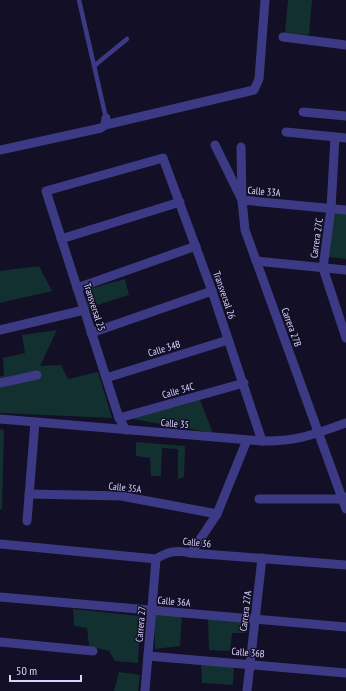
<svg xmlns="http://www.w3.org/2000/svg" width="346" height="691" font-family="'PT Sans Narrow',sans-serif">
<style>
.green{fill:#12302f}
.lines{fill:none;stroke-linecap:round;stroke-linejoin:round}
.service{stroke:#3d3a85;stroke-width:4.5}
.minor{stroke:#3d3a85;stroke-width:9}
.labels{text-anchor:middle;stroke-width:3;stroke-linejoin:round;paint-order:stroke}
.street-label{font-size:10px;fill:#d9d4ff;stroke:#130f26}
</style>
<rect width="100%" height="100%" fill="#130f26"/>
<g class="green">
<path d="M288,0h24l-3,35 -24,-2z"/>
<path d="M330,210l16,1v48l-19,-2z"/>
<path d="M39,266l13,25 -52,12v-32z"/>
<path d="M125,279l4,16 -41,13 -3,-18z"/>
<path d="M57,330l-17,36 21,-1 7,14 30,-7 14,46 -112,-5v-37h4l-1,-18 22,-5 -3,-18z"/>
<path d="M200,400l13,33 -86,-15z"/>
<path d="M0,429l4,1 -2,79h-2z"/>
<path d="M136,442l49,4 -1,31 -6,2v-30l-16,-1 -1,28h-10l-1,-18 -14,-2z"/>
<path d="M73,609l67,7 -2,47 -23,-2 -6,-10 -20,-5 -2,-18 -13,-2z"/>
<path d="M154,613l28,1 -2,32 -25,3z"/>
<path d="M208,615l43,3 -5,15h-14l-2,18 -21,-1z"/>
<path d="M201,663h33l-1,22 -31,-2z"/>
<path d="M119,672l21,3 -2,16h-24z"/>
</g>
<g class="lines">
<g class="service">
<path d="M79,0l27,118"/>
<path d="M94,66l33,-27"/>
</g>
<g class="minor">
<path d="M283,37l63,8"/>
<path d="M303,112l43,4"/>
<path d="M105,125l149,-35 5,-11 6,-79"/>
<path d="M286,132l60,6"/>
<path d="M335,137l-4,71 -8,60 23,70"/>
<path d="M215,145l27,55 104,10"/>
<path d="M241,147l1,53 3,30 101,279"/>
<path d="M0,150l101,-22 4,-3 1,-7"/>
<path d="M61,239l119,-37"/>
<path d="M256,261l90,9"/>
<path d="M77,288l119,-42"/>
<path d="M0,330l84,-20"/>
<path d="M91,333l121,-42"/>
<path d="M106,378l122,-38"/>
<path d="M0,383l37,-8"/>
<path d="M119,418l125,-35"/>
<path d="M0,419l262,22c35,1 52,-7 84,-18"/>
<path d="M126,430l-7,-12 -73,-227 117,-33 49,133 50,150"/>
<path d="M29,494l92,2 96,18"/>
<path d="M259,499h85l2,-2"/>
<path d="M27,521l8,-99"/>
<path d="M0,544l156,15c12,-8 21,-9 35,-6l155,12"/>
<path d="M191,553l26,-39 30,-74"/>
<path d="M0,597l346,30"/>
<path d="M0,642l93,9"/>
<path d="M148,656l198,17"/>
<path d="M145,691l11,-132"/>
<path d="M247,691l15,-133"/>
</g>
</g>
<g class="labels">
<g class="street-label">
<text transform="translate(264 191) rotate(5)" y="4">Calle 33A</text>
<text transform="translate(316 238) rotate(-82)" y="4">Carrera 27C</text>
<text transform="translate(225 295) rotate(71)" y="4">Transversal 26</text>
<text transform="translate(95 307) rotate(72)" y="4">Transversal 25</text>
<text transform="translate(292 327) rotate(70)" y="4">Carrera 27B</text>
<text transform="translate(164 348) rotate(-17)" y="4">Calle 34B</text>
<text transform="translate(178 390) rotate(-16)" y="4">Calle 34C</text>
<text transform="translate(175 423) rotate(5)" y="4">Calle 35</text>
<text transform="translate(125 487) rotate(6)" y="4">Calle 35A</text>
<text transform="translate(197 542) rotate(6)" y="4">Calle 36</text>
<text transform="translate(174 601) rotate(5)" y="4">Calle 36A</text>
<text transform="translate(245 611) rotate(-83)" y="4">Carrera 27A</text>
<text transform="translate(140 624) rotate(-85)" y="4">Carrera 27</text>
<text transform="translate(248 652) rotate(5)" y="4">Calle 36B</text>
</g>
</g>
<path d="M10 675v6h71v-6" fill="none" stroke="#d9d4ff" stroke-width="2"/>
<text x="16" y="675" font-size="12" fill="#d9d4ff" stroke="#130f26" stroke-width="3" paint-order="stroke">50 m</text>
</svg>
